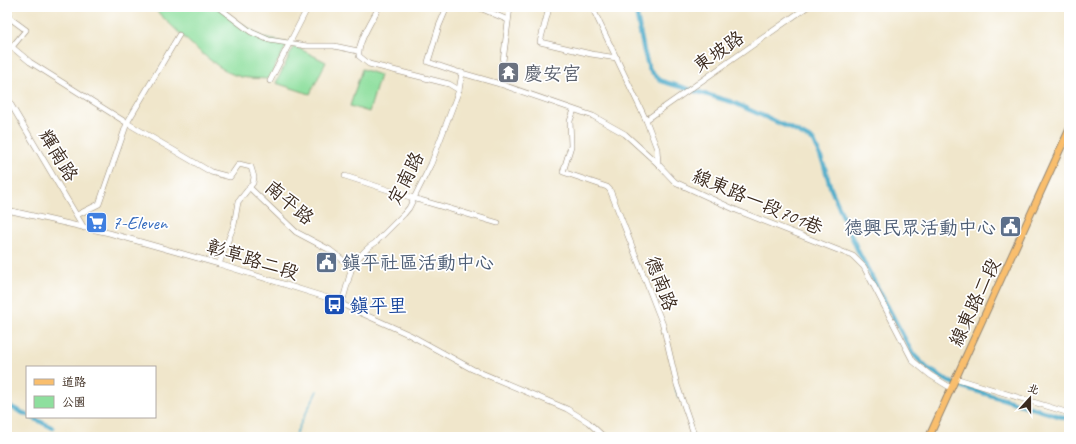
<svg xmlns="http://www.w3.org/2000/svg" width="1076" height="444" font-family="Caveat,'LXGW WenKai TC',sans-serif">
<style>
.green{fill:#8edf9e;stroke:#64845e}
.lines{fill:none;stroke-linecap:round;stroke-linejoin:round}
.stream{stroke:#48a9c7;stroke-width:1.5}
.canal{stroke:#48a9c7;stroke-width:4.5}
.minor-casing{stroke:#968874;stroke-width:6}
.major-casing{stroke:#968874;stroke-width:8}
.minor{stroke:#fff;stroke-width:5}
.major{stroke:#f9be6d;stroke-width:6}
.labels{text-anchor:middle;stroke-width:3.5;stroke-linejoin:round;paint-order:stroke}
.street-label{font-size:19px;fill:#3b2a1e;stroke:#fff}
.worship-label{font-size:19px;fill:#5b616d;stroke:#fff;text-anchor:start}
.shop-label{font-size:19px;fill:#366cbe;stroke:#fff;text-anchor:start}
.service-label{font-size:19px;fill:#4e5e75;stroke:#fff;text-anchor:end}
.transit-label{font-size:19px;fill:#164399;stroke:#fff;text-anchor:start}
</style>
<rect width="100%" height="100%" fill="#fff"/>
<filter id="ink" filterUnits="userSpaceOnUse"><feTurbulence type="fractalNoise" baseFrequency=".025" numOctaves="2"/><feDisplacementMap in="SourceGraphic" scale="8" xChannelSelector="R" yChannelSelector="G"/><feConvolveMatrix kernelMatrix="1 2 1 2 8 2 1 2 1" color-interpolation-filters="sRGB"/></filter>
<filter id="wash" filterUnits="userSpaceOnUse"><feTurbulence type="fractalNoise" baseFrequency=".012" numOctaves="4" result="noise"/><feDisplacementMap in="SourceGraphic" scale="16" xChannelSelector="R" yChannelSelector="G"/><feGaussianBlur stdDeviation="0.9" result="paint"/><feColorMatrix in="noise" values="0 0 0 0 0 0 0 0 0 0 0 0 0 0 0 0 0 1.4 0 .05"/><feComposite in="paint" operator="in"/></filter>
<g filter="url(#wash)">
<rect width="100%" height="100%" fill="#f0e6cb"/>
<g class="green">
<path d="M152,7h68l9,9 35,22 24,5 -20,36c-10,-1 -21,0 -30,-3 -23,-5 -67,-52 -86,-69z"/>
<path d="M294,46l32,16 -16,32 -34,-11z"/>
<path d="M362,69l18,6 -11,37 -19,-6z"/>
</g>
<g class="lines">
<g class="stream">
<path d="M675,387l4,11"/>
<path d="M294,437l23,-46"/>
</g>
<g class="canal">
<path d="M635,7l9,44 5,18 12,12 71,21 60,27 22,12 10,24 7,24 28,64 54,101 14,14 23,14 13,5 106,32"/>
<path d="M7,405l20,10"/>
<path d="M31,417l22,11"/>
</g>
</g>
</g>
<g filter="url(#ink)">
<g class="lines">
<defs>
<g id="minor">
<path d="M218,7l33,25 18,8 38,6h27l24,5"/>
<path d="M379,7c-6,12 -22,36 -20,49l10,8 80,20 10,6"/>
<path d="M447,7l-8,19 -11,36 30,10 42,12 93,32 32,18 33,30 17,18 61,28 117,46 11,11 49,94 17,14 21,13"/>
<path d="M467,7l13,1 28,12"/>
<path d="M552,7l-3,1 -9,34 51,12 26,4"/>
<path d="M592,7l54,113 11,29 1,15"/>
<path d="M7,16l19,14 -14,17 18,15 97,61 84,49 19,5 9,-13 12,3 3,10 -1,6 -15,19 -4,23 -15,39"/>
<path d="M270,81l38,-74"/>
<path d="M500,84l10,-77"/>
<path d="M7,98l77,130"/>
<path d="M574,110l-4,11 1,25 -8,26 44,15 3,3 53,135 14,60 18,52"/>
<path d="M646,120l161,-113"/>
<path d="M345,176l68,22 85,25"/>
<path d="M249,187l47,45 34,18 22,17"/>
<path d="M7,210l102,23 110,31 109,34 82,37 62,34 95,40 21,13 16,15"/>
<path d="M77,215l22,-11 28,-81 52,-88"/>
<path d="M342,303l10,-36c6,-9 14,-19 23,-24l29,-29 5,-6 22,-44 28,-74 3,-17"/>
<path d="M955,378l114,35"/>
</g>
<path id="major" d="M929,437l140,-307"/>
</defs>
<use href="#minor" class="minor-casing"/>
<use href="#major" class="major-casing"/>
<use href="#minor" class="minor"/>
<use href="#major" class="major"/>
</g>
</g>
<defs>
<symbol id="temple-square" viewBox="-11 -11 22 22"><rect x="-9" y="-9" width="18" height="18" rx="4" fill="#6b7280" stroke="#fff"/><path d="M0-6L5-2H3V0L6.5 2.5H4V6H1.5V3h-3V6H-4V2.5H-6.5L-3 0V-2H-5Z" fill="#fff"/></symbol>
<symbol id="supermarket-square" viewBox="-11 -11 22 22"><rect x="-9" y="-9" width="18" height="18" rx="4" fill="#3f7fe0" stroke="#fff"/><path d="M-6-5.5h2.5l.6 2H6L4.5 2H-2.5L-4.4-4H-6ZM-1.5 3.2a1.3 1.3 0 1 0 .1 0ZM3 3.2a1.3 1.3 0 1 0 .1 0Z" fill="#fff"/></symbol>
<symbol id="civic-square" viewBox="-11 -11 22 22"><rect x="-9" y="-9" width="18" height="18" rx="4" fill="#5c6f8a" stroke="#fff"/><path d="M-.6-6.5H3V-4.5H.6V-3L4-1V1h2V6H-6V1h2V-1L-.6-3ZM-1.2 2.5V6h2.4V2.5Z" fill="#fff"/></symbol>
<symbol id="bus-square" viewBox="-11 -11 22 22"><rect x="-9" y="-9" width="18" height="18" rx="4" fill="#1a4fb4" stroke="#fff"/><path d="M-5-6H5V4H4V6H2V4H-2V6H-4V4H-5ZM-3.5-4V0h7V-4ZM-3.5 1.2v1.5H-2V1.2ZM2 1.2v1.5H3.5V1.2Z" fill="#fff"/></symbol>
</defs>
<g fill-rule="evenodd">
<use href="#temple-square" x="496" y="60" width="25" height="25"/>
<use href="#supermarket-square" x="84" y="210" width="25" height="25"/>
<use href="#civic-square" x="998" y="214" width="25" height="25"/>
<use href="#civic-square" x="314" y="250" width="25" height="25"/>
<use href="#bus-square" x="322" y="292" width="25" height="25"/>
</g>
<g class="labels">
<g class="street-label">
<text transform="translate(718 51) rotate(-35)" y="7">東坡路</text>
<text transform="translate(59 155) rotate(59)" y="7">輝南路</text>
<text transform="translate(405 178) rotate(-63)" y="7">定南路</text>
<text transform="translate(758 201) rotate(23)" y="7">線東路一段701巷</text>
<text transform="translate(290 202) rotate(40)" y="7">南平路</text>
<text transform="translate(253 259) rotate(17)" y="7">彰草路二段</text>
<text transform="translate(662 283) rotate(69)" y="7">德南路</text>
<text transform="translate(974 302) rotate(-65)" y="7">線東路二段</text>
</g>
<g class="worship-label">
<text x="524" y="80">慶安宮</text>
</g>
<g class="shop-label">
<text x="112" y="229">7-Eleven</text>
</g>
<g class="service-label">
<text x="996" y="234">德興民眾活動中心</text>
<text x="342" y="269" text-anchor="start">鎮平社區活動中心</text>
</g>
<g class="transit-label">
<text x="350" y="312">鎮平里</text>
</g>
</g>
<rect width="1076" height="444" fill="none" stroke="#fff" stroke-width="24"/>
<rect x="26" y="366" width="130" height="52" fill="#ffffff" stroke="#b1aaa5"/>
<rect x="34" y="379" width="20" height="6" fill="#f9be6d" stroke="#b1aaa5"/>
<text x="62" y="386" font-size="12" fill="#3b2a1e">道路</text>
<rect x="34" y="396" width="20" height="12" fill="#8edf9e" stroke="#b1aaa5"/>
<text x="62" y="406" font-size="12" fill="#3b2a1e">公園</text>
<g transform="translate(1030 398) rotate(21)" stroke="#ffffff" stroke-width="3" paint-order="stroke">
<path d="M0-3L7 15L0 10L-7 15Z" fill="#3b2a1e"/>
<text y="-6" font-size="11" font-weight="bold" text-anchor="middle" fill="#3b2a1e">北</text>
</g>
</svg>
